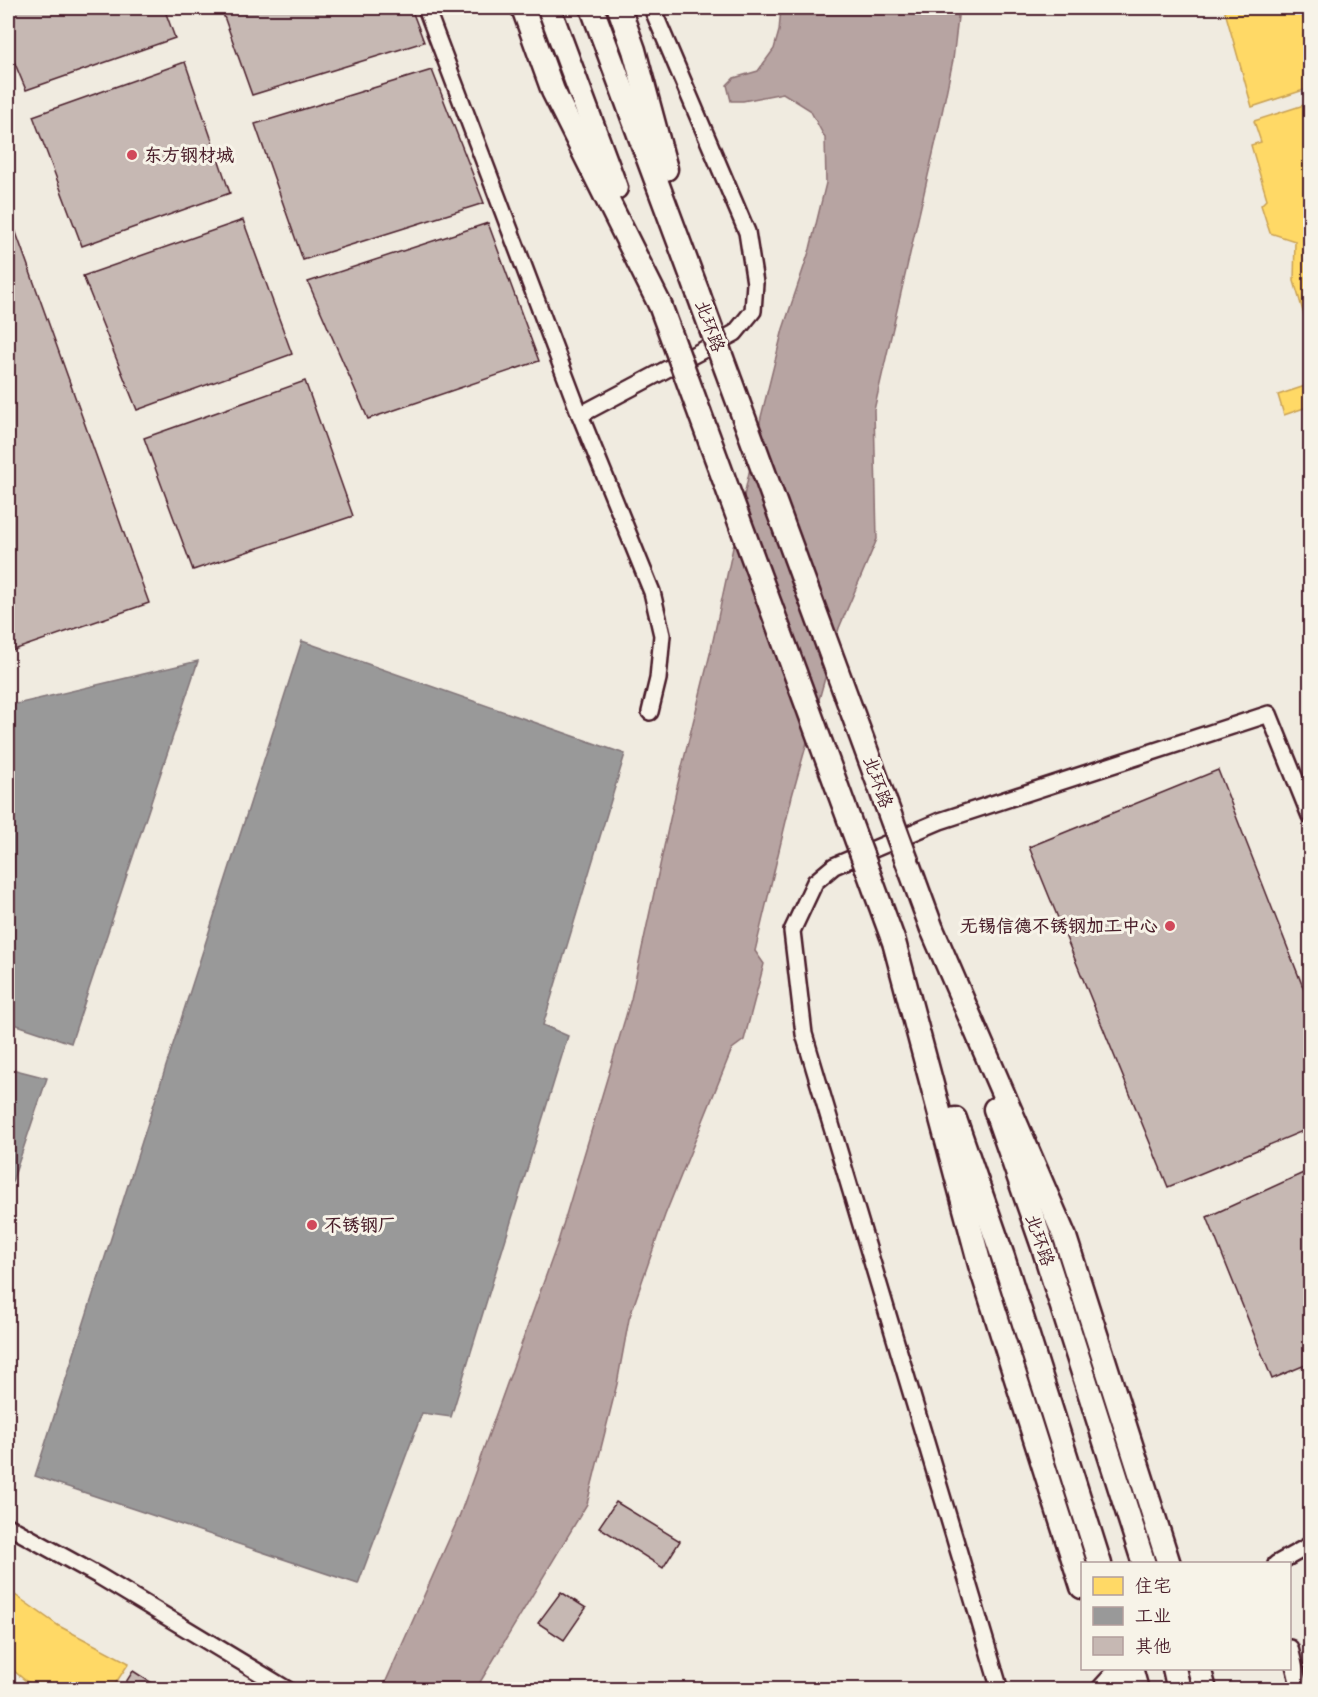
<svg xmlns="http://www.w3.org/2000/svg" width="1318" height="1697" font-family="Pangolin,'LXGW WenKai TC',sans-serif">
<style>
.water{fill:#b7a4a2;stroke:#8b6f72;stroke-width:1.5}
.homes{fill:#ffd966;stroke:#c9a154;stroke-width:1.5}
.industry{fill:#999;stroke:#817478;stroke-width:1.5}
.building{fill:#c6b8b3;stroke:#4a1f2b;stroke-width:1.5}
.lines{fill:none;stroke-linecap:round;stroke-linejoin:round}
.minor-casing{stroke:#4a1f2b;stroke-width:20}
.highway-casing{stroke:#4a1f2b;stroke-width:27}
.minor{stroke:#f7f3e8;stroke-width:15}
.highway{stroke:#f7f3e8;stroke-width:22}
.highway-bridge-casing{stroke:#4a1f2b;stroke-width:27;stroke-linecap:butt}
.highway-bridge{stroke:#f7f3e8;stroke-width:22}
.poi-dot{fill:#d1495b;stroke:#f7f3e8;stroke-width:2}
.labels{text-anchor:middle;stroke-width:6;stroke-linejoin:round;paint-order:stroke}
.poi-label{font-size:18px;font-weight:bold;fill:#4a1f2b;stroke:#f7f3e8;text-anchor:start}
.street-label{font-size:18px;fill:#4a1f2b;stroke:#f7f3e8}
</style>
<rect width="100%" height="100%" fill="#f0ebe0"/>
<filter id="ink" filterUnits="userSpaceOnUse"><feTurbulence type="fractalNoise" baseFrequency=".0167" numOctaves="2"/><feDisplacementMap in="SourceGraphic" scale="12" xChannelSelector="R" yChannelSelector="G"/><feConvolveMatrix kernelMatrix="1 2 1 2 8 2 1 2 1" color-interpolation-filters="sRGB"/></filter>
<g filter="url(#ink)">
<path class="water" d="M781,8h178l-6,52 -15,72 -64,278 3,129 -38,89 -47,168 -37,155 9,13 -20,76 -12,9 -67,166 -36,104 -12,65 -30,120 -111,185 -94,1 77,-173 98,-272 74,-246 46,-212 34,-137 50,-233 22,-88 27,-80 16,-66 -1,-45 -15,-28 -27,-17 -40,8h-12l-4,-16 7,-7 24,-7 16,-22 5,-18z"/>
<g class="homes">
<path d="M1224,8h76l10,31v49l-58,19z"/>
<path d="M1310,103v232l-16,-54 1,-40 -25,-8 -9,-28 6,-6 -16,-54 10,-3 -7,-21z"/>
<path d="M1305,386l5,20 -26,9 -6,-20z"/>
<path d="M8,1590l51,36 70,37 -18,27h-68l-17,-9 -18,-15z"/>
</g>
<g class="industry">
<path d="M302,641l323,113 -82,271 25,11 -117,381 -29,-4 -64,171 -323,-108z"/>
<path d="M198,661l-127,382 -63,-21v-316z"/>
<path d="M8,1068l39,10 -39,116z"/>
</g>
<g class="building">
<path d="M8,8h156l11,30 -149,52 -18,-43z"/>
<path d="M221,8h190l13,34 -172,53z"/>
<path d="M185,62l45,131 -148,53 -49,-130z"/>
<path d="M432,70l52,133 -181,57 -48,-136z"/>
<path d="M9,213l140,390 -141,49v-438z"/>
<path d="M243,220l49,134 -155,56 -54,-134z"/>
<path d="M488,223l51,138 -171,58 -60,-137z"/>
<path d="M305,381l48,135 -160,54 -49,-132z"/>
<path d="M1218,770l92,235v123l-142,59 -139,-340z"/>
<path d="M1310,1170v193l-38,16 -65,-162z"/>
<path d="M616,1502l64,39 -17,27 -64,-41z"/>
<path d="M561,1592l25,16 -22,32 -26,-17z"/>
<path d="M133,1671l30,19h-42z"/>
</g>
<g class="lines">
<defs>
<g id="minor">
<path d="M426,8l154,407 72,177 10,43 -4,44 -8,33"/>
<path d="M580,415l155,-82 18,-22 2,-28 -8,-51 -95,-224"/>
<path d="M8,1526l91,50 189,114"/>
<path d="M1276,1564l34,-19"/>
<path d="M1290,1648l10,42"/>
<path d="M1000,1690l-196,-656 -12,-103 23,-49 19,-16 106,-45 329,-107 41,102"/>
</g>
<g id="highway">
<path d="M523,8l30,83 107,214"/>
<path d="M549,8l67,180"/>
<path d="M592,8l106,285"/>
<path d="M619,8l15,42 32,119"/>
<path d="M932,929l133,308 104,327"/>
<path d="M894,942l86,323 102,322"/>
<path d="M995,1109l47,135 102,320"/>
<path d="M955,1119l48,138 97,307"/>
<path d="M1131,1668l6,22"/>
<path d="M1174,1668l5,22"/>
<path d="M1199,1668l6,22"/>
<path d="M1103,1690l20,-22"/>
</g>
</defs>
<use href="#minor" class="minor-casing"/>
<use href="#highway" class="highway-casing"/>
<use href="#minor" class="minor"/>
<use href="#highway" class="highway"/>
<defs>
<g id="highway-bridge">
<path d="M698,293l234,636"/>
<path d="M660,305l234,637"/>
</g>
</defs>
<use href="#highway-bridge" class="highway-bridge-casing"/>
<use href="#highway-bridge" class="highway-bridge"/>
</g>
</g>
<g class="poi-dot">
<circle cx="132" cy="155" r="6"/>
<circle cx="1170" cy="926" r="6"/>
<circle cx="312" cy="1225" r="6"/>
</g>
<g class="labels">
<g class="poi-label">
<text x="144" y="161">东方钢材城</text>
<text x="1158" y="932" text-anchor="end">无锡信德不锈钢加工中心</text>
<text x="324" y="1231">不锈钢厂</text>
</g>
<g class="street-label">
<text transform="translate(710 326) rotate(70)" y="6">北环路</text>
<text transform="translate(878 782) rotate(70)" y="6">北环路</text>
<text transform="translate(1040 1240) rotate(71)" y="6">北环路</text>
</g>
</g>
<rect width="1318" height="1697" fill="none" stroke="#f7f3e8" stroke-width="30"/>
<rect x="15" y="15" width="1288" height="1667" fill="none" stroke="#4a1f2b" stroke-width="2" filter="url(#ink)"/>
<rect x="1081" y="1562" width="210" height="108" fill="#f7f3e8" stroke="#b29e9c" stroke-width="1.5"/>
<rect x="1093" y="1577" width="30" height="18" fill="#ffd966" stroke="#b29e9c" stroke-width="1.5"/>
<text x="1135" y="1592" font-size="18" fill="#4a1f2b">住宅</text>
<rect x="1093" y="1607" width="30" height="18" fill="#999999" stroke="#b29e9c" stroke-width="1.5"/>
<text x="1135" y="1622" font-size="18" fill="#4a1f2b">工业</text>
<rect x="1093" y="1637" width="30" height="18" fill="#c6b8b3" stroke="#b29e9c" stroke-width="1.5"/>
<text x="1135" y="1652" font-size="18" fill="#4a1f2b">其他</text>
</svg>
